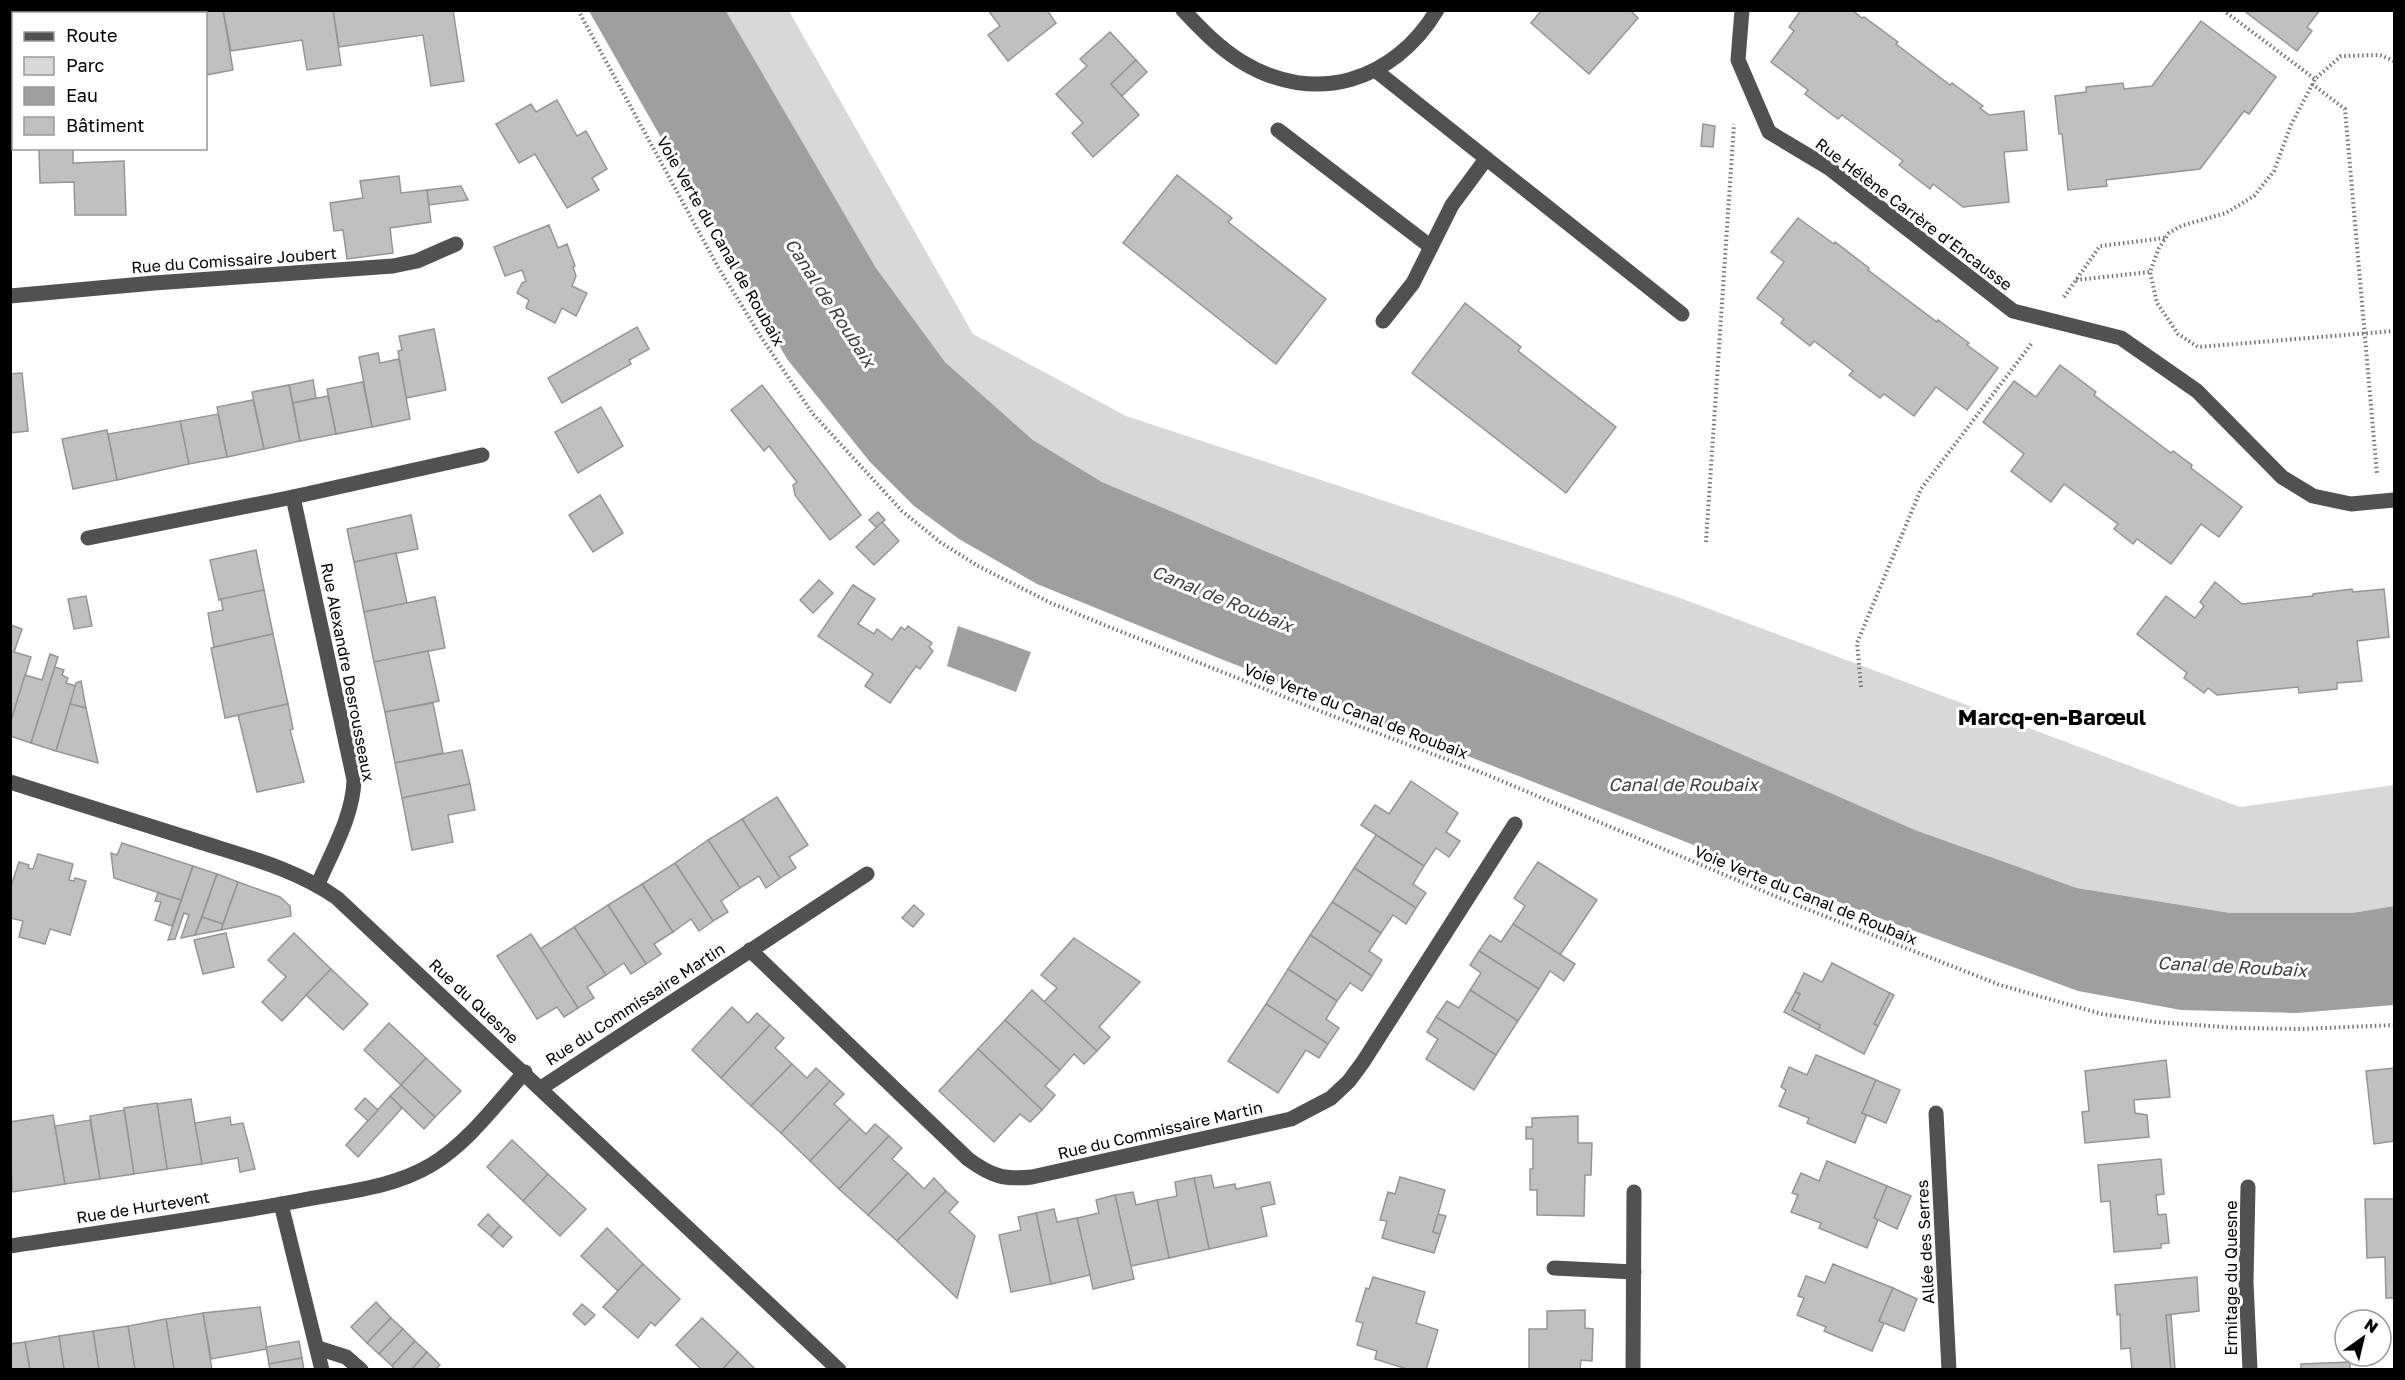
<svg xmlns="http://www.w3.org/2000/svg" width="2405" height="1380" font-family="'Golos Text',sans-serif">
<style>
.green{fill:#d8d8d8}
.water{fill:#9f9f9f}
.building{fill:#c0c0c0;stroke:#959595;stroke-width:1.5}
.lines{fill:none;stroke-linecap:round;stroke-linejoin:round}
.path{stroke:#737373;stroke-width:4;stroke-dasharray:1.5 3;stroke-linecap:butt}
.minor{stroke:#515151;stroke-width:15}
.labels{text-anchor:middle;stroke-width:6;stroke-linejoin:round;paint-order:stroke}
.street-label{font-size:16px;fill:#000;stroke:#fff}
.water-label{font-size:18px;font-style:italic;fill:#404040;stroke:#fff}
.district-label{font-size:22px;font-weight:bold;fill:#000;stroke:#fff}
</style>
<rect width="100%" height="100%" fill="#fff"/>
<path class="green" d="M726,11h63l184,323 153,82 554,182 560,209 154,-22v121l-42,7h-122l-153,-25 -162,-58 -272,-119 -541,-229 -69,-42 -88,-78 -69,-94z"/>
<g class="water">
<path d="M589,11h137l150,257 69,94 88,78 69,42 541,229 272,119 162,58 153,25h122l42,-7v99l-97,8 -116,-3 -103,-19 -196,-72 -661,-260 -184,-75 -78,-45 -45,-33 -44,-44 -83,-103z"/>
<path d="M958,626l73,26 -15,40 -69,-26z"/>
</g>
<g class="building">
<path d="M10,10h33v4h-29v29h-4z"/>
<path d="M43,10h53l1,4h-54z"/>
<path d="M188,10h35l10,60 -27,5v-61h-18z"/>
<path d="M223,10h110l8,55 -34,5 -5,-30 -71,11z"/>
<path d="M333,10h120l11,71 -33,5 -8,-51 -84,12z"/>
<path d="M988,10h59l9,13 -48,38 -20,-26 12,-9z"/>
<path d="M1542,10h88l8,8 -49,56 -58,-51z"/>
<path d="M1801,10h51l10,8 2,-1 34,25 -2,2 54,41 2,-2 31,23 -3,2 9,7 35,-4 3,39 -23,2 5,50 -46,5 -30,-23 -3,5 -31,-24 4,-4 -61,-46 -4,4 -33,-25 3,-4 -37,-28 23,-31 -5,-4z"/>
<path d="M2243,10h77l-13,17 5,4 -15,20z"/>
<path d="M2201,21l75,56 -27,37 -5,-3 -44,58 -94,11 1,6 -39,4 -6,-56h-3l-4,-38 31,-4v-5l37,-4 1,6 28,-3z"/>
<path d="M1110,32l26,28 -25,24 28,31 -46,42 -21,-24 11,-10 -27,-29 31,-28 -7,-7z"/>
<path d="M1136,60l11,12 -25,24 -11,-12z"/>
<path d="M557,100l20,36 9,-5 21,38 -15,9 7,12 -32,18 -32,-54 -16,9 -23,-39 35,-20 5,8z"/>
<path d="M1703,124l12,2 -2,21 -12,-1z"/>
<path d="M73,148v15l51,-2 2,54h-51l-1,-33 -34,1 -1,-34z"/>
<path d="M1177,175l55,43 -4,4 98,77 -50,65 -153,-121z"/>
<path d="M399,176l2,17 26,-3 4,32 -41,6 3,25 -46,6 -4,-29 -9,1 -4,-28 33,-5 -3,-17z"/>
<path d="M461,186l7,14 -39,5 -2,-15z"/>
<path d="M1798,218l36,26 1,-2 34,26 -1,2 69,52 1,-2 31,23 -2,2 31,23 -31,42 -31,-23 -22,29 -30,-22 -4,4 -31,-23 4,-4 -39,-30 -4,5 -29,-23 3,-4 -27,-21 27,-36 -13,-10z"/>
<path d="M549,225l9,23 9,-4 8,22 -2,1 3,9 -4,10 15,7 -11,23 -14,-8 -7,15 -29,-15 3,-8 -12,-7 5,-10 4,-2 -4,-11 -17,6 -11,-29z"/>
<path d="M1465,303l56,44 -3,4 98,76 -50,66 -154,-120z"/>
<path d="M637,327l12,22 -20,11 2,4 -69,39 -14,-25z"/>
<path d="M434,329l12,61 -40,8 -8,-47 4,-1 -3,-14z"/>
<path d="M378,353l2,10 19,-4 11,60 -38,8 -13,-70z"/>
<path d="M2060,365l36,27 -2,3 77,58 2,-2 19,14 -1,3 51,39 -23,30 -18,-13 -30,40 -34,-25 -4,5 -19,-15 4,-5 -54,-40 -13,18 -40,-31 13,-17 -41,-32 31,-41 22,16z"/>
<path d="M22,373l6,58 -18,2v-59z"/>
<path d="M313,380l3,18 -23,5 -4,-18z"/>
<path d="M363,382l9,45 -36,7 -9,-45z"/>
<path d="M289,385l11,56 -36,8 -12,-57z"/>
<path d="M762,385l99,130 -31,25 -35,-45 -2,-10 4,-3 -28,-36 -5,5 -33,-41z"/>
<path d="M328,396l8,38 -36,7 -7,-38z"/>
<path d="M253,400l11,49 -37,8 -10,-50z"/>
<path d="M601,407l22,39 -45,27 -23,-41z"/>
<path d="M218,414l9,43 -38,7 -9,-43z"/>
<path d="M180,421l9,43 -72,16 -9,-46z"/>
<path d="M107,430l10,50 -44,9 -11,-50z"/>
<path d="M600,495l23,38 -30,19 -24,-37z"/>
<path d="M878,512l7,8 -8,8 -8,-8z"/>
<path d="M411,515l7,34 -64,13 -7,-33z"/>
<path d="M882,522l17,19 -25,24 -18,-18z"/>
<path d="M256,550l8,40 -45,10 -9,-40z"/>
<path d="M396,553l11,50 -43,9 -10,-50z"/>
<path d="M819,580l14,13 -20,20 -13,-13z"/>
<path d="M2215,582l27,22 71,-8v-2l39,-5 1,3 31,-3 5,48 -32,4 5,40 -25,2v6l-38,4 -1,-6 -81,8 -9,-7 -4,5 -20,-15 3,-5 -50,-39 29,-38 29,22 9,-12 -4,-4z"/>
<path d="M853,585l22,14 -17,25 16,10 3,-5 15,11 9,-13 4,3 3,-4 24,17 -3,4 4,4 -13,18 -4,-3 -26,37 -25,-17 8,-12 -55,-38z"/>
<path d="M264,590l9,44 -59,13 -6,-34 15,-3 -2,-11z"/>
<path d="M86,596l6,30 -18,3 -6,-30z"/>
<path d="M435,597l10,51 -71,14 -10,-50z"/>
<path d="M11,625l11,4 -8,23 17,5 -21,67z"/>
<path d="M273,634l15,70 -63,14 -14,-70z"/>
<path d="M428,651l11,50 -54,11 -11,-50z"/>
<path d="M50,654l8,3 -27,86 -21,-7v-12l15,-49 17,5z"/>
<path d="M55,667l9,3 -2,5 6,3 -2,5 10,3 -20,65 -25,-8z"/>
<path d="M81,681l5,27 -16,-4 6,-21z"/>
<path d="M433,703l10,50 -48,10 -10,-51z"/>
<path d="M70,704l16,4 12,55 -42,-12z"/>
<path d="M288,704l5,25 -3,1 14,52 -47,10 -19,-77z"/>
<path d="M462,750l8,34 -68,14 -7,-35z"/>
<path d="M1411,781l47,32 -12,19 14,9 -11,16 -13,-9 -12,18 -63,-41 14,-20 14,9z"/>
<path d="M470,784l5,26 -27,5 5,27 -41,8 -10,-52z"/>
<path d="M777,797l31,48 -19,12 7,11 -16,10 -38,-59z"/>
<path d="M742,819l38,59 -14,10 -7,-12 -19,12 -32,-48z"/>
<path d="M1376,835l48,31 -11,18 13,9 -10,15 -62,-40z"/>
<path d="M708,840l32,48 -19,13 7,11 -15,9 -38,-58z"/>
<path d="M122,843l71,23 -12,34 -67,-22 -3,-25 6,2z"/>
<path d="M38,854l35,10 -4,16 5,1 1,-3 11,3 -16,54 -20,-6 -5,15 -26,-7 4,-16 -13,-3v-29l9,-27 10,3 -1,3 5,1z"/>
<path d="M1538,862l59,38 -37,55 -47,-31 12,-18 -11,-8z"/>
<path d="M675,863l38,58 -14,10 -8,-12 -18,13 -31,-48z"/>
<path d="M193,866l24,8 -22,61 -14,3 8,-23 -5,-2 -9,26 -7,1z"/>
<path d="M1354,868l62,40 -10,16 -13,-9 -12,18 -49,-31z"/>
<path d="M217,874l21,8 -15,42 -21,-7z"/>
<path d="M238,882l42,15 10,9 1,10 -70,14z"/>
<path d="M642,884l31,48 -19,12 7,10 -15,10 -38,-59z"/>
<path d="M158,893l23,7 -9,26 -17,-6 6,-18 -6,-1z"/>
<path d="M1332,902l49,31 -12,18 13,9 -10,16 -62,-41z"/>
<path d="M608,905l38,59 -15,10 -7,-11 -18,12 -32,-48z"/>
<path d="M914,905l10,9 -11,13 -11,-9z"/>
<path d="M202,917l21,7 -2,6 -26,5z"/>
<path d="M1513,924l62,40 -11,17 -14,-10 -11,18 -60,-38 11,-16 11,7z"/>
<path d="M574,927l32,48 -19,12 7,11 -16,10 -38,-59z"/>
<path d="M226,933l8,34 -31,7 -9,-34z"/>
<path d="M294,933l37,36 -49,52 -20,-19 24,-25 -18,-17z"/>
<path d="M531,934l47,74 -14,9 -7,-10 -20,12 -40,-63z"/>
<path d="M1310,935l62,41 -10,15 -12,-8 -13,18 -49,-32z"/>
<path d="M1074,938l66,44 -41,45 11,10 -13,14 -53,-49 13,-14 -16,-13z"/>
<path d="M1479,951l60,38 -21,32 -48,-31 11,-17 -11,-8z"/>
<path d="M1832,963l58,30 -16,31 4,2 -14,28 -46,-24 2,-5 -28,-15 8,-16 -5,-2 9,-19 18,9z"/>
<path d="M331,969l37,35 -25,26 -37,-35z"/>
<path d="M1288,969l49,32 -11,18 13,9 -11,16 -62,-40z"/>
<path d="M1032,990l65,61 -13,13 -10,-10 -14,16 -55,-50z"/>
<path d="M1470,990l48,31 -22,34 -60,-38 11,-16 12,7z"/>
<path d="M1795,992l5,2 -8,16 28,15 -2,5 -34,-18z"/>
<path d="M1890,993l4,2 -16,31 -4,-2z"/>
<path d="M1266,1004l62,40 -9,14 -13,-8 -28,43 -50,-32z"/>
<path d="M732,1007l16,16 9,-10 13,12 -49,53 -29,-28z"/>
<path d="M1436,1017l60,38 -22,35 -48,-31 12,-20 -11,-7z"/>
<path d="M1005,1020l55,50 -15,16 10,9 -13,15 -64,-61z"/>
<path d="M389,1023l37,35 -25,27 -37,-35z"/>
<path d="M770,1025l14,13 -9,10 17,16 -41,42 -30,-28z"/>
<path d="M978,1049l64,61 -12,12 -10,-8 -26,28 -55,-51z"/>
<path d="M1816,1055l60,25 -14,33 5,1 -12,29 -48,-20 2,-5 -30,-12 7,-16 -5,-3 8,-20 18,8z"/>
<path d="M426,1058l35,33 -26,26 -34,-32z"/>
<path d="M2166,1060l4,37 -36,3 1,13 12,2 2,22 -64,6 -3,-31 7,-1 -4,-40z"/>
<path d="M792,1064l15,14 9,-10 14,13 -49,52 -30,-27z"/>
<path d="M2394,1068v73l-20,3 -8,-73z"/>
<path d="M1876,1080l24,10 -14,33 -24,-10z"/>
<path d="M830,1081l14,13 -10,10 16,15 -40,42 -29,-28z"/>
<path d="M401,1085l34,32 -11,12 -34,-33z"/>
<path d="M390,1096l12,12 -44,49 -12,-12z"/>
<path d="M365,1098l13,12 -10,11 -13,-12z"/>
<path d="M191,1099l11,65 -35,5 -10,-65z"/>
<path d="M157,1103l10,66 -33,5 -10,-66z"/>
<path d="M124,1110l10,64 -34,5 -10,-63z"/>
<path d="M53,1115l12,69 -53,8 -2,-70z"/>
<path d="M1578,1116v27h14l-1,32h-6l-1,41 -47,-1v-25h-7v-21h3v-30h-7v-12h6v-9z"/>
<path d="M230,1117l1,8 12,-2 12,46 -15,3 -2,-14 -36,6 -7,-41z"/>
<path d="M850,1119l16,15 9,-10 14,12 -50,53 -29,-28z"/>
<path d="M90,1120l10,59 -35,5 -10,-58z"/>
<path d="M889,1136l13,12 -10,11 16,14 -40,42 -29,-26z"/>
<path d="M512,1140l36,34 -25,27 -36,-34z"/>
<path d="M2161,1159l3,35 -8,1 2,20 8,-1 3,29 -8,1v4l-47,4 -4,-51 -9,1 -3,-37z"/>
<path d="M1827,1161l60,25 -13,32 4,2 -11,28 -48,-20 2,-5 -30,-11 7,-17 -6,-2 9,-20 18,8z"/>
<path d="M908,1173l16,16 10,-11 12,13 -49,50 -29,-26z"/>
<path d="M548,1174l38,35 -26,27 -37,-35z"/>
<path d="M1211,1175l3,13 21,-4 1,5 34,-7 5,22 -14,3 6,29 -58,13 -15,-71z"/>
<path d="M1400,1177l45,13 -12,42 7,2 -6,19 -52,-15 5,-17 -7,-1 8,-28 7,2z"/>
<path d="M1194,1178l15,71 -40,9 -12,-58 20,-4 -2,-14z"/>
<path d="M1887,1186l24,10 -14,33 -23,-11z"/>
<path d="M946,1191l12,11 -9,10 26,24 -18,62 -60,-57z"/>
<path d="M1133,1192l3,13 21,-5 12,58 -38,8 -16,-71z"/>
<path d="M1115,1195l19,84 -41,10 -16,-71 22,-5 -3,-13z"/>
<path d="M2365,1199h29v99h-8l-1,-41 -18,1z"/>
<path d="M1054,1209l3,13 20,-4 13,57 -39,9 -15,-71z"/>
<path d="M1036,1213l15,71 -40,8 -12,-57 22,-5 -3,-13z"/>
<path d="M488,1214l12,12 -9,10 -13,-11z"/>
<path d="M1438,1214l8,2 -6,18 -7,-2z"/>
<path d="M500,1226l12,11 -9,10 -12,-11z"/>
<path d="M607,1228l36,36 -25,27 -37,-35z"/>
<path d="M643,1264l37,35 -25,27 -4,-4 -13,16 -35,-31z"/>
<path d="M1833,1264l60,24 -14,33 5,2 -12,28 -48,-20 2,-4 -29,-12 7,-17 -6,-2 8,-20 19,7z"/>
<path d="M1373,1277l52,15 -9,31 22,7 -12,40h-16l-35,-11 2,-8 -20,-6 6,-22 -7,-2 10,-33 3,1z"/>
<path d="M2197,1277l2,34 -33,4 5,55h-39l-2,-22 -9,1 -1,-35 -3,1 -2,-30z"/>
<path d="M1893,1288l24,11 -13,32 -25,-10z"/>
<path d="M376,1302l15,16 -24,25 -16,-16z"/>
<path d="M582,1304l13,11 -10,10 -12,-11z"/>
<path d="M260,1307l7,42 -56,10 -8,-46z"/>
<path d="M1585,1310v18l8,1 -1,32 -11,-1 -1,10h-51v-41h18v-18z"/>
<path d="M203,1313l9,57h-38l-8,-51z"/>
<path d="M2166,1315h5l4,55h-4z"/>
<path d="M391,1318l12,11 -24,25 -12,-11z"/>
<path d="M702,1318l36,34 -16,18h-20l-26,-25z"/>
<path d="M166,1319l8,51h-39l-7,-44z"/>
<path d="M128,1326l7,44h-36l-6,-39z"/>
<path d="M403,1329l12,12 -23,25 -13,-12z"/>
<path d="M93,1331l6,39h-35l-5,-34z"/>
<path d="M59,1336l5,34h-34l-5,-28z"/>
<path d="M299,1341l3,17 -33,6 -3,-17z"/>
<path d="M415,1341l12,11 -16,18h-16l-3,-4z"/>
<path d="M25,1342l5,28h-20v-26z"/>
<path d="M427,1352l13,13 -5,5h-24z"/>
<path d="M738,1352l18,18h-34z"/>
<path d="M302,1358l2,12h-34l-1,-6z"/>
<path d="M2350,1362v7l44,1h-93v-6z"/>
</g>
<g class="lines">
<g class="path">
<path d="M578,10l140,257 45,73 50,74 89,97 38,31 38,24 73,37 51,21 223,89 160,61 309,130 206,81 102,29 54,8 81,6 64,1 93,-4"/>
<path d="M2223,10l92,69"/>
<path d="M2394,61l-14,-6 -39,1 -26,23 -24,46 -17,46 -20,25 -28,17 -45,13 -12,7 -10,15 -9,24 7,31 21,31 20,13 196,-16"/>
<path d="M2312,84l33,25 32,365"/>
<path d="M2076,280l74,-8"/>
<path d="M2064,297l36,-51 65,-8"/>
<path d="M1706,542l28,-418"/>
<path d="M1861,687l-4,-44 64,-154 111,-146"/>
</g>
<g class="minor">
<path d="M1183,10c18,19 36,38 59,52 72,44 152,20 195,-52"/>
<path d="M1742,10l-4,50 31,72 60,36 184,143 108,27 76,53 85,86 31,19 38,8 43,-4"/>
<path d="M1375,70l307,244"/>
<path d="M1278,130l153,117"/>
<path d="M10,296l144,-13 239,-17 24,-5 39,-17"/>
<path d="M1383,321l30,-38 39,-78 34,-46"/>
<path d="M88,538l205,-41"/>
<path d="M10,782c62,19 123,39 184,58 49,16 101,28 143,58l502,472"/>
<path d="M318,884c14,-33 35,-68 36,-104l-61,-283 189,-42"/>
<path d="M750,950l218,209c23,17 36,21 64,18l259,-58 40,-21 18,-17 14,-19 152,-238"/>
<path d="M541,1088l326,-214"/>
<path d="M1936,1113l13,257"/>
<path d="M2248,1187l-2,95 4,88"/>
<path d="M281,1204l41,166"/>
<path d="M10,1246c100,-15 200,-28 298,-47 42,-8 86,-12 123,-34 37,-22 65,-61 94,-93"/>
<path d="M1554,1268l80,4"/>
<path d="M318,1348l28,9 15,13"/>
<path d="M1633,1370l1,-178"/>
</g>
</g>
<g class="labels">
<g class="street-label">
<text transform="translate(1914 214) rotate(37)" y="6">Rue Hélène Carrère d’Encausse</text>
<text transform="translate(721 241) rotate(60)" y="6">Voie Verte du Canal de Roubaix</text>
<text transform="translate(234 260) rotate(-4)" y="6">Rue du Comissaire Joubert</text>
<text transform="translate(348 672) rotate(79)" y="6">Rue Alexandre Desrousseaux</text>
<text transform="translate(1356 711) rotate(21)" y="6">Voie Verte du Canal de Roubaix</text>
<text transform="translate(1806 895) rotate(22)" y="6">Voie Verte du Canal de Roubaix</text>
<text transform="translate(474 1001) rotate(43)" y="6">Rue du Quesne</text>
<text transform="translate(635 1004) rotate(-33)" y="6">Rue du Commissaire Martin</text>
<text transform="translate(1160 1130) rotate(-13)" y="6">Rue du Commissaire Martin</text>
<text transform="translate(143 1207) rotate(-9)" y="6">Rue de Hurtevent</text>
<text transform="translate(1925 1242) rotate(-93)" y="6">Allée des Serres</text>
<text transform="translate(2231 1278) rotate(-90)" y="6">Ermitage du Quesne</text>
</g>
<g class="water-label">
<text transform="translate(830 303) rotate(57)" y="6">Canal de Roubaix</text>
<text transform="translate(1222 599) rotate(22)" y="6">Canal de Roubaix</text>
<text x="1683" y="791">Canal de Roubaix</text>
<text transform="translate(2232 967) rotate(3)" y="6">Canal de Roubaix</text>
</g>
<g class="district-label">
<text x="2052" y="725">Marcq-en-Barœul</text>
</g>
</g>
<rect width="2405" height="1380" fill="none" stroke="#000000" stroke-width="24"/>
<rect x="12" y="12" width="195" height="138" fill="#ffffff" stroke="#999999" stroke-width="1.5"/>
<rect x="24" y="32" width="30" height="9" fill="#515151" stroke="#999999" stroke-width="1.5"/>
<text x="66" y="42" font-size="18" fill="#000000">Route</text>
<rect x="24" y="57" width="30" height="18" fill="#d8d8d8" stroke="#999999" stroke-width="1.5"/>
<text x="66" y="72" font-size="18" fill="#000000">Parc</text>
<rect x="24" y="87" width="30" height="18" fill="#9f9f9f" stroke="#999999" stroke-width="1.5"/>
<text x="66" y="102" font-size="18" fill="#000000">Eau</text>
<rect x="24" y="117" width="30" height="18" fill="#c0c0c0" stroke="#999999" stroke-width="1.5"/>
<text x="66" y="132" font-size="18" fill="#000000">Bâtiment</text>
<g transform="translate(2363 1338) rotate(34)"><circle r="28" fill="#ffffff" stroke="#999999" stroke-width="1.5"/>
<path d="M0-4.5L10 22L0 15L-10 22Z" fill="#000000"/>
<text y="-9" font-size="16" font-weight="bold" text-anchor="middle" fill="#000000">N</text>
</g>
</svg>
